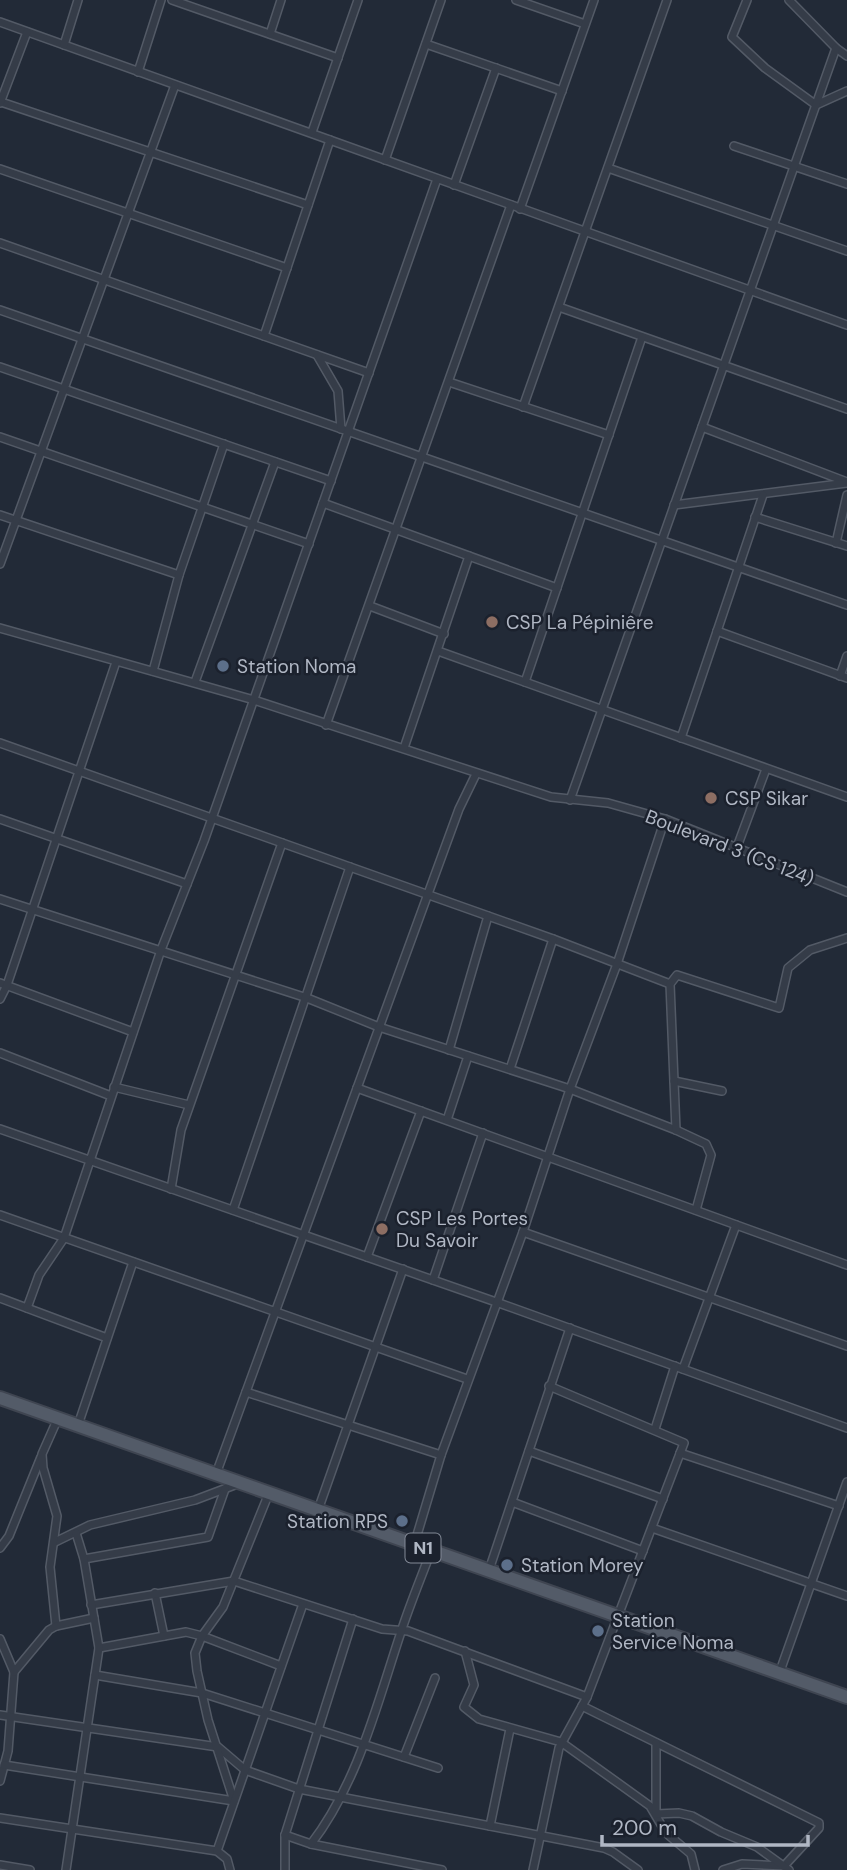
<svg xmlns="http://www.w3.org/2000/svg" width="847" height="1870" font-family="'DM Sans',sans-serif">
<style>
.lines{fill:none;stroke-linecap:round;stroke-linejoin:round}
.street-casing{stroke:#535a66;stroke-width:10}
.primary-casing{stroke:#3f4551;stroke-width:16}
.street{stroke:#353c48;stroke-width:7}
.primary{stroke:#535b68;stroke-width:12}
.education-dot{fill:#8d6e63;stroke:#1b212d;stroke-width:2.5}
.service-dot{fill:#5c6f8a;stroke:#1b212d;stroke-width:2.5}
.labels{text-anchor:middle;stroke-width:5;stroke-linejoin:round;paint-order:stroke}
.shield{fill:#1b212d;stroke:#838a97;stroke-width:2}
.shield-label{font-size:18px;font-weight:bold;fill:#b0b7c4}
.poi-label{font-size:19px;fill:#b0b7c4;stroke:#1b212d;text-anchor:start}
.street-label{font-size:19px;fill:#b0b7c4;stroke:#1b212d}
</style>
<rect width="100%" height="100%" fill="#222a37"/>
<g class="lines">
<defs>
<g id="street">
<path d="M172,0l166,58"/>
<path d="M516,0l69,24"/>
<path d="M747,0l-15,37 33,31 51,37 31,-14"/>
<path d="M789,0l47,48 11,8"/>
<path d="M0,22l847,303"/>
<path d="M270,34l11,-34"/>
<path d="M426,44l136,47"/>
<path d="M64,45l14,-45"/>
<path d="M138,72l23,-72"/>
<path d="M1,102l307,103"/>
<path d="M0,103l27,-71"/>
<path d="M312,132l46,-132"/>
<path d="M734,146l113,38"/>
<path d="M385,160l56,-160"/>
<path d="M608,168l239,83"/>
<path d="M0,169l287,99"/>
<path d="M454,185l42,-117"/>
<path d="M520,209l74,-209"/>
<path d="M0,243l369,130"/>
<path d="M559,307l288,102"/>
<path d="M0,310l847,295"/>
<path d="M264,336l66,-196"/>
<path d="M317,355l21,36 3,38"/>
<path d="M0,367l331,114"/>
<path d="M449,382l160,53"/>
<path d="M523,407l144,-407"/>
<path d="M702,427l145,55"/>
<path d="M0,437l309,107"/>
<path d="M323,503l234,85"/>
<path d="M674,505l173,-22"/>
<path d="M0,515l179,60"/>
<path d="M755,517l92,29"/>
<path d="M836,543l11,-48"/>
<path d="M0,564l175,-479"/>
<path d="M370,606l74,28"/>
<path d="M0,628l254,72 297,97 57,6 57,16 182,73"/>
<path d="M717,631l130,47"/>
<path d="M438,651l409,146"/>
<path d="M153,671l26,-96 45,-131"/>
<path d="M840,676l7,-20"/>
<path d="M195,682l80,-220"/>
<path d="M525,682l117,-345"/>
<path d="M326,725l185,-520"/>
<path d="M681,738l82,-243"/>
<path d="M0,743l553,196 117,45"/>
<path d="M404,748l65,-192"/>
<path d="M570,800l266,-752"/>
<path d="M0,819l187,65"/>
<path d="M737,847l29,-78"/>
<path d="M0,899l307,99 72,29 191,62 106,41 30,14 5,11 -15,55"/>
<path d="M0,983l133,49"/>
<path d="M0,999l7,-14 109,-323"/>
<path d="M449,1050l39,-134"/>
<path d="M0,1053l111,43"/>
<path d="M510,1069l43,-130"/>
<path d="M674,1081l48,10"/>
<path d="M114,1087l75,18"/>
<path d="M357,1088l490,177"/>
<path d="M447,1120l21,-64"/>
<path d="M0,1129l496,173 351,126"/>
<path d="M676,1130l-6,-146 7,-9 102,33 9,-40 22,-18 37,-12"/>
<path d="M171,1189l10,-59 101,-287"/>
<path d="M233,1210l117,-343"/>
<path d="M0,1215l467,164"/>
<path d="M523,1232l324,114"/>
<path d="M367,1257l54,-146"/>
<path d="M433,1280l50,-147"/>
<path d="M0,1298l107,40"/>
<path d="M27,1308l12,-33 25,-37 97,-288 43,-109 233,-662"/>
<path d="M683,1369l53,-144"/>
<path d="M246,1392l195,63"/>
<path d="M78,1425l55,-163"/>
<path d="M655,1429l20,-63"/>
<path d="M529,1451l134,48"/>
<path d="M680,1453l159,53"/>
<path d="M216,1474l243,-665 17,-35"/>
<path d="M512,1502l131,49"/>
<path d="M318,1510l85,-241"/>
<path d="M652,1528l195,68"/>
<path d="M55,1542l35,-17 105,-25 45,-17"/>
<path d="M414,1545l27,-90 82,-223 47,-143 47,-125 48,-145"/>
<path d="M0,1548l9,-12 32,-79"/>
<path d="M84,1559l124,-22 17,-48"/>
<path d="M489,1570l81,-242"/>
<path d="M155,1593l9,43"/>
<path d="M91,1605l143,-24 148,48 26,2 179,66"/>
<path d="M56,1626l-6,-59 7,-51 -14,-48 -1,-14 16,-36"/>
<path d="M0,1639l14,33 -6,79 -8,30"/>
<path d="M99,1648l87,-16 16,4 79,30"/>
<path d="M465,1651l9,34 -10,22 15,12 82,23 89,64 16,27 25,21 4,16"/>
<path d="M14,1672l35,-42 7,-4 38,-8"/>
<path d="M779,1674l68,-192"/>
<path d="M95,1675l107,18 236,75"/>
<path d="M582,1706l237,117v5l-35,38 -42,-2 -19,6"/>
<path d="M0,1715l218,32 27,23 54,19 305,59 9,4 25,18"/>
<path d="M656,1743v71l23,-1 13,3 29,16 36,15 32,23"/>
<path d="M404,1757l31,-79"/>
<path d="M4,1765l230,36 -26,-81 -11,-49 -2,-18 7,-17 21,-29 46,-114"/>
<path d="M0,1818l217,33 10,8 3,11"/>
<path d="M490,1826l20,-97"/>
<path d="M285,1835l26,9 131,26"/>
<path d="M311,1844c47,-61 66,-140 90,-212 9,-28 20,-54 30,-81"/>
<path d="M217,1851l86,-247"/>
<path d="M0,1865l30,5"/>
<path d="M66,1870l33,-222 -15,-89 -8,-26"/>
<path d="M285,1870v-35l68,-216"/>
<path d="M533,1870l26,-122 28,-51 97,-254 -135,-57"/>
</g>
<path id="primary" d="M0,1398l847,299"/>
</defs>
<use href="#street" class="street-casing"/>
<use href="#primary" class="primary-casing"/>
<use href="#street" class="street"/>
<use href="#primary" class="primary"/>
</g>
<g class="education-dot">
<circle cx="492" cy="622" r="7"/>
<circle cx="711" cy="798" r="7"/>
<circle cx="382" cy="1229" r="7"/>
</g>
<g class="service-dot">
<circle cx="223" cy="666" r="7"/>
<circle cx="402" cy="1521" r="7"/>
<circle cx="507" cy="1565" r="7"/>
<circle cx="598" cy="1631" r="7"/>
</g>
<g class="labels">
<rect class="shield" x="405.5" y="1533.5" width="35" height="29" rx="5"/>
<g class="shield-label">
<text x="423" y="1554">N1</text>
</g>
<g class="poi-label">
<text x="506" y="629">CSP La Pépiniêre</text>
<text x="237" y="673">Station Noma</text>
<text x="725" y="805">CSP Sikar</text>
<text x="396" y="1225">CSP Les Portes<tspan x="396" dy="22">Du Savoir</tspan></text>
<text x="388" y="1528" text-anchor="end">Station RPS</text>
<text x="521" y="1572">Station Morey</text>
<text x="612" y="1627">Station<tspan x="612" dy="22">Service Noma</tspan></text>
</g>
<g class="street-label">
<text transform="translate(730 847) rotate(21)" y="7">Boulevard 3 (CS 124)</text>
</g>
</g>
<path d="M602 1835v10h206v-10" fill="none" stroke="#b0b7c4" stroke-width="3.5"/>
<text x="612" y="1835" font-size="21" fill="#b0b7c4" stroke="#1b212d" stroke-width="5" paint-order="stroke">200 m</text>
</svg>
